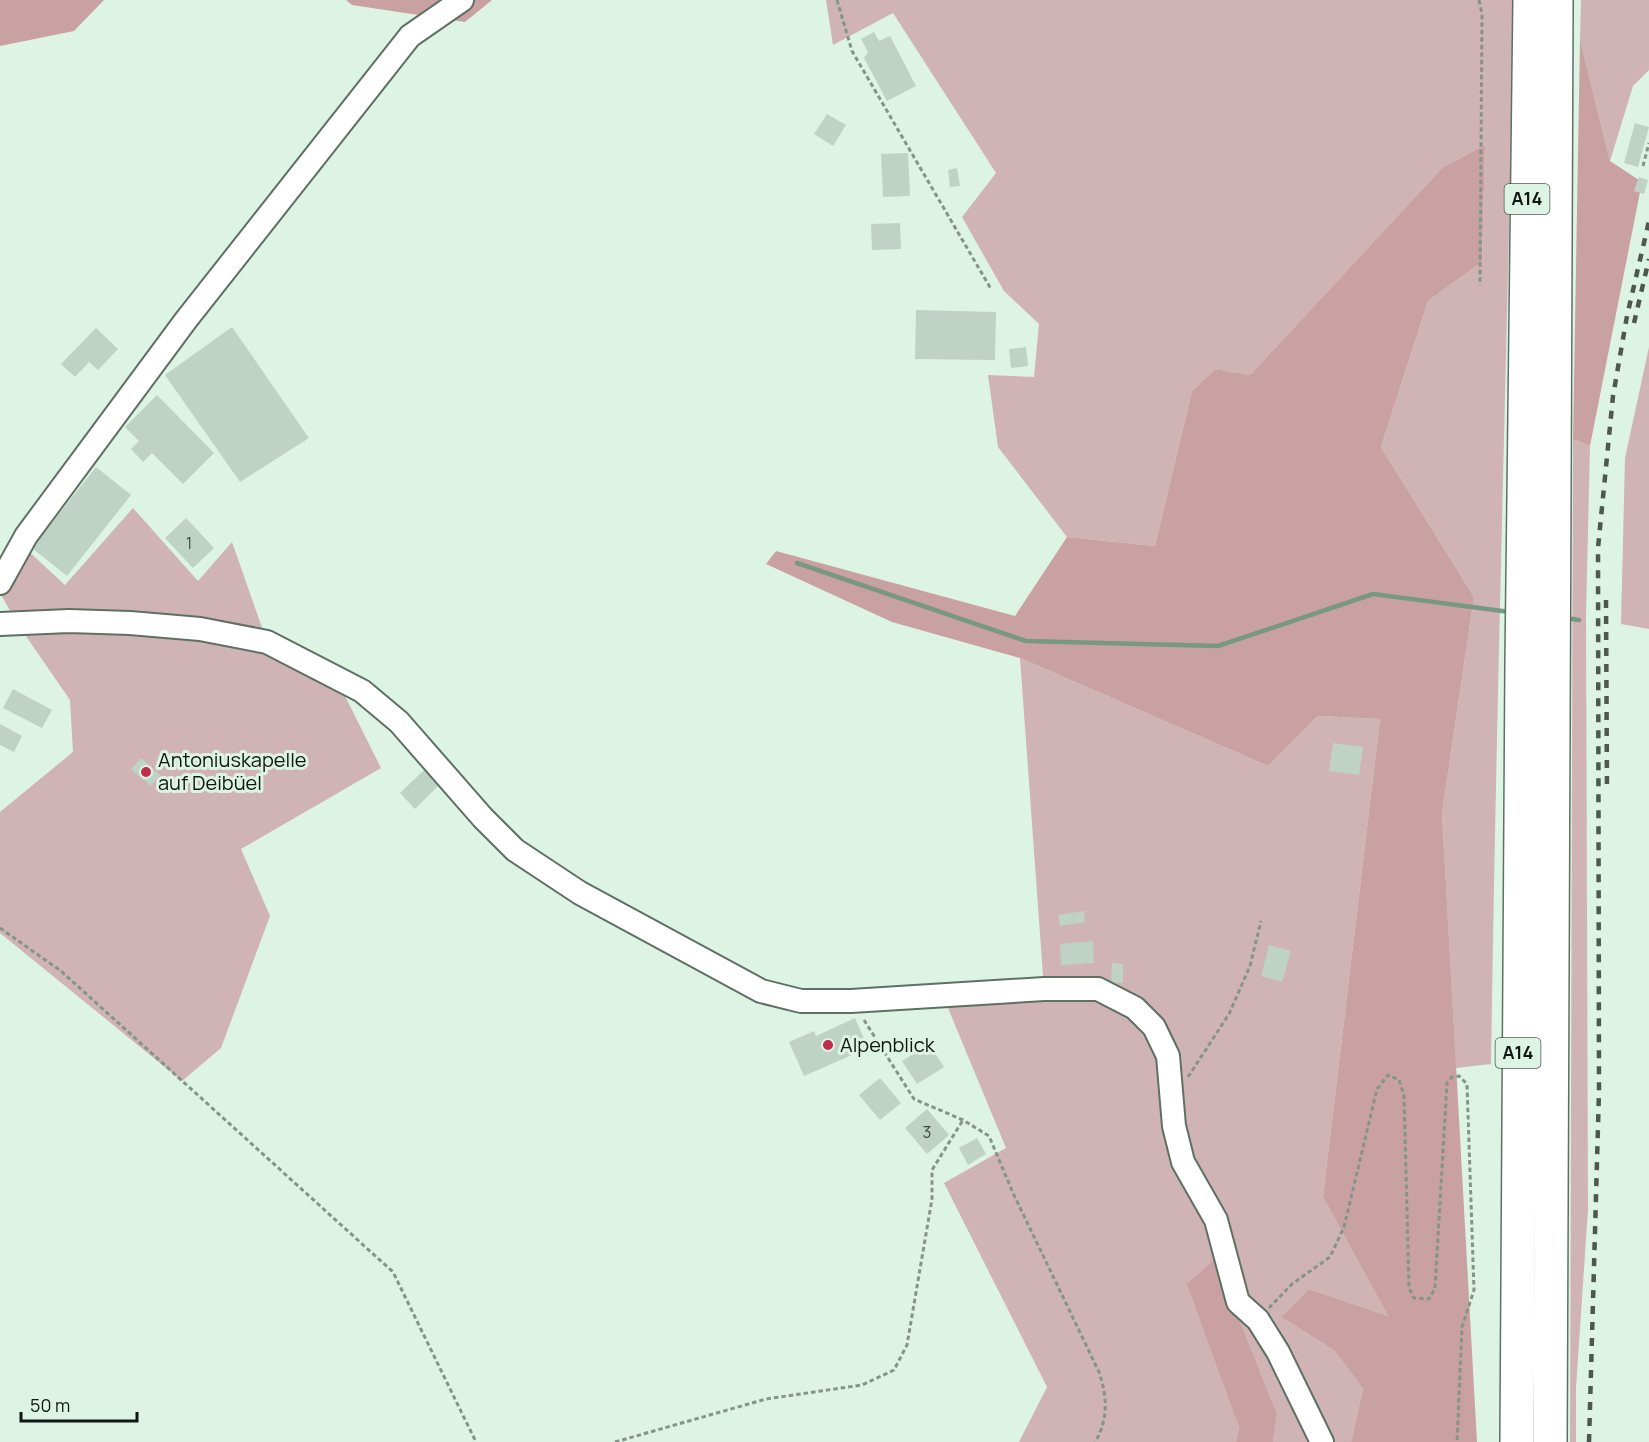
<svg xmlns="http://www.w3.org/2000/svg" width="1649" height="1442" font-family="Manrope,sans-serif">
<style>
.green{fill:#d0b3b4}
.forest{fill:#c9a1a3}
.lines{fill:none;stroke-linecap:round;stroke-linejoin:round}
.stream{stroke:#779883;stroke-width:4.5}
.building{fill:#bed3c5}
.minor-casing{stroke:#5e7064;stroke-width:26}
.highway-casing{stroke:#5e7064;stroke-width:36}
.path{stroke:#85948a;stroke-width:3;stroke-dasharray:4.5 3;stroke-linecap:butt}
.minor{stroke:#fff;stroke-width:22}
.highway{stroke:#fff;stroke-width:33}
.rail{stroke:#4c5850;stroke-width:4.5;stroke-dasharray:8 8;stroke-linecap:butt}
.poi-dot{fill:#bf2e4b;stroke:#ddf3e4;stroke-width:2}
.labels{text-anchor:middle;stroke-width:6;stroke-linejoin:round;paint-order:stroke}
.number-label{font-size:16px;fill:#3c463f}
.shield{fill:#ddf3e4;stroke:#4e5951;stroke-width:1.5}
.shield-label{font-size:18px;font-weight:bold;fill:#101712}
.poi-label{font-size:20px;fill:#101712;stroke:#ddf3e4;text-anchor:start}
</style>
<rect width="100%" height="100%" fill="#ddf3e4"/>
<g class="green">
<path d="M826,0h688c-7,355 -18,709 -23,1064l-35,4 -14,-255 32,-216 -93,-150 47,-146 54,-39 3,-117 -42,22 -193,208 -35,-6 -23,22 -37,155 -88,-9 -69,-90 -10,-72 46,2 5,-53 -35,-33 -42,-74 34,-44 -103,-160 -60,32z"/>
<path d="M1581,0h68v70l-16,16 -23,75 -30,-122z"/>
<path d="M1649,347v282l-28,-5 4,-166z"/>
<path d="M1573,439l17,7 -4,170 2,593 -12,179v54h-6z"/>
<path d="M133,508l65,73 34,-39 35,100 69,36 45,90 -140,81 29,67 -49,132 -39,33 -182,-148v-121l73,-60 -3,-52 -53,-77 -17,-30 26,-44 39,36z"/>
<path d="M1020,658l248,108 50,-50 62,3 -57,478 65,119 -79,-27 -28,28 54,34 28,38 -12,53h-78l4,-27 -59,-52 21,64 -3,15h-217l28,-55 -103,-204 62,-35 -63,-152 101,-7z"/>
</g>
<g class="forest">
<path d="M0,0h104l-30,31 -74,15z"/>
<path d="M346,0h146l-27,22 -113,-17z"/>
<path d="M1580,39l30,122 32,21 -52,264 -17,-7z"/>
<path d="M1485,145l-3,117 -54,39 -47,146 93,150 -32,216 35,629h-126l12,-53 -28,-38 -54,-34 28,-28 79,27 -65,-119 57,-478 -62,-3 -50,50 -248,-108 -128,-36 -126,-58 10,-13 239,65 52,-79 88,9 37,-155 23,-22 35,6 193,-208z"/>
<path d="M1215,1259l62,156 -4,27h-37l3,-15 -52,-143z"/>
</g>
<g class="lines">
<g class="stream">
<path d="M797,563l229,78 192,5 155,-52 137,18"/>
<path d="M1566,618l13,2"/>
</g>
</g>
<g class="building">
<path d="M874,32l5,9 11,-5 26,50 -29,15 -23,-43 4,-6 -7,-13z"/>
<path d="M827,114l19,11 -13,21 -19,-12z"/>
<path d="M1635,123l14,4 -11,40 -14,-4z"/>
<path d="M908,153l2,43 -27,1 -2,-43z"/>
<path d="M957,168l3,18 -10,1 -2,-17z"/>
<path d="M1639,177l9,3 -4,14 -10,-3z"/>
<path d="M900,223l1,26 -29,1 -1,-26z"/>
<path d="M916,310l80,2 -1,48 -80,-1z"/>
<path d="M232,327l77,111 -69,44 -75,-107z"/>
<path d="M96,328l22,21 -20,21 -9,-8 -14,15 -14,-13z"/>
<path d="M1026,347l2,19 -17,2 -2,-19z"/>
<path d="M157,395l57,58 -31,31 -31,-31 -9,9 -12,-13 8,-8 -14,-14z"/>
<path d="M96,467l35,28 -64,81 -35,-28z"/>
<path d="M186,518l28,30 -21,20 -28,-30z"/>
<path d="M13,689l39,21 -10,18 -39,-20z"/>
<path d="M0,724l22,12 -8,16 -14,-7z"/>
<path d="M1333,743l30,4 -4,28 -30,-4z"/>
<path d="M141,758l19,17 -9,11 -20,-17z"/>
<path d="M424,770l15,15 -24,24 -15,-16z"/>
<path d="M1084,911l1,11 -25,4 -2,-11z"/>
<path d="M1093,941l1,22 -33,2 -1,-21z"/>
<path d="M1269,945l22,6 -9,31 -21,-6z"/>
<path d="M1112,963l11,1v19l-12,-1z"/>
<path d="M855,1018l13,30 -64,28 -15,-34 25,-11 2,5z"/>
<path d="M929,1044l15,23 -27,17 -15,-23z"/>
<path d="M880,1078l21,25 -21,17 -21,-25z"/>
<path d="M927,1109l22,26 -22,19 -22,-26z"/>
<path d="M977,1138l9,16 -18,11 -9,-17z"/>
</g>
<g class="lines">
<defs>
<g id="minor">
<path d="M0,583l26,-47 160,-216 224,-284 52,-36"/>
<path d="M0,624l69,-3 61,2 70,6 67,13 95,49 37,31 84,96 32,32 65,43 181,98 40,10h50l193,-12h54l37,19 19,19 14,29 6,70 9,36 33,58 22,82 20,18 20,32 44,90"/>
</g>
<g id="highway">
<path d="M1517,1442l5,-778 8,-664"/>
<path d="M1550,1442l6,-1442"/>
</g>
</defs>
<use href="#minor" class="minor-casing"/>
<use href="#highway" class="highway-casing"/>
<g class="path">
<path d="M837,0l15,51 139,238"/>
<path d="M1479,0l3,14 -2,271"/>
<path d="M1643,166l6,-23"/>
<path d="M0,928l61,43 332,301 83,170"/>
<path d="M864,1020l50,79 49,21 26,16 24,57 86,179c8,24 10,47 -4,70"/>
<path d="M1188,1077l41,-63 21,-48 11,-45"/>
<path d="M1269,1308l23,-24 38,-27 14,-30 33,-138 11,-14 11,5 5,15 5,193 5,10 15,1 6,-11 12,-205 5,-6 7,-1 8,8 7,206 -12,37 -5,115"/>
<path d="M615,1442l151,-43 96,-14 32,-15 13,-25 25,-146v-29l31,-50"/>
</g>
<use href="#minor" class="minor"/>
<use href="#highway" class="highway"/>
<g class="rail">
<path d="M1634,323l15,-64"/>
<path d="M1606,600l1,192"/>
<path d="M1589,1442l10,-351 -1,-543 15,-152 14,-80 22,-95"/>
</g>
</g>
<g class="poi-dot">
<circle cx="146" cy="772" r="6"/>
<circle cx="828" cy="1045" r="6"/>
</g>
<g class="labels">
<g class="number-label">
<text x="189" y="549">1</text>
<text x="927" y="1138">3</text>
</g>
<g class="shield">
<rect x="1504.5" y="184" width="45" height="30" rx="4.5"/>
<rect x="1495.5" y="1038" width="45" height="30" rx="4.5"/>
</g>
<g class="shield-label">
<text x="1527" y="205">A14</text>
<text x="1518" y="1059">A14</text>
</g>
<g class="poi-label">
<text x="158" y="767">Antoniuskapelle<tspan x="158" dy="23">auf Deibüel</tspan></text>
<text x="840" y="1052">Alpenblick</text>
</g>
</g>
<path d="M21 1412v9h116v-9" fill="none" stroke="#101712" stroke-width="3"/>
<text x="30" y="1412" font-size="18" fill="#101712" stroke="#ddf3e4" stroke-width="4.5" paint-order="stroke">50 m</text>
</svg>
